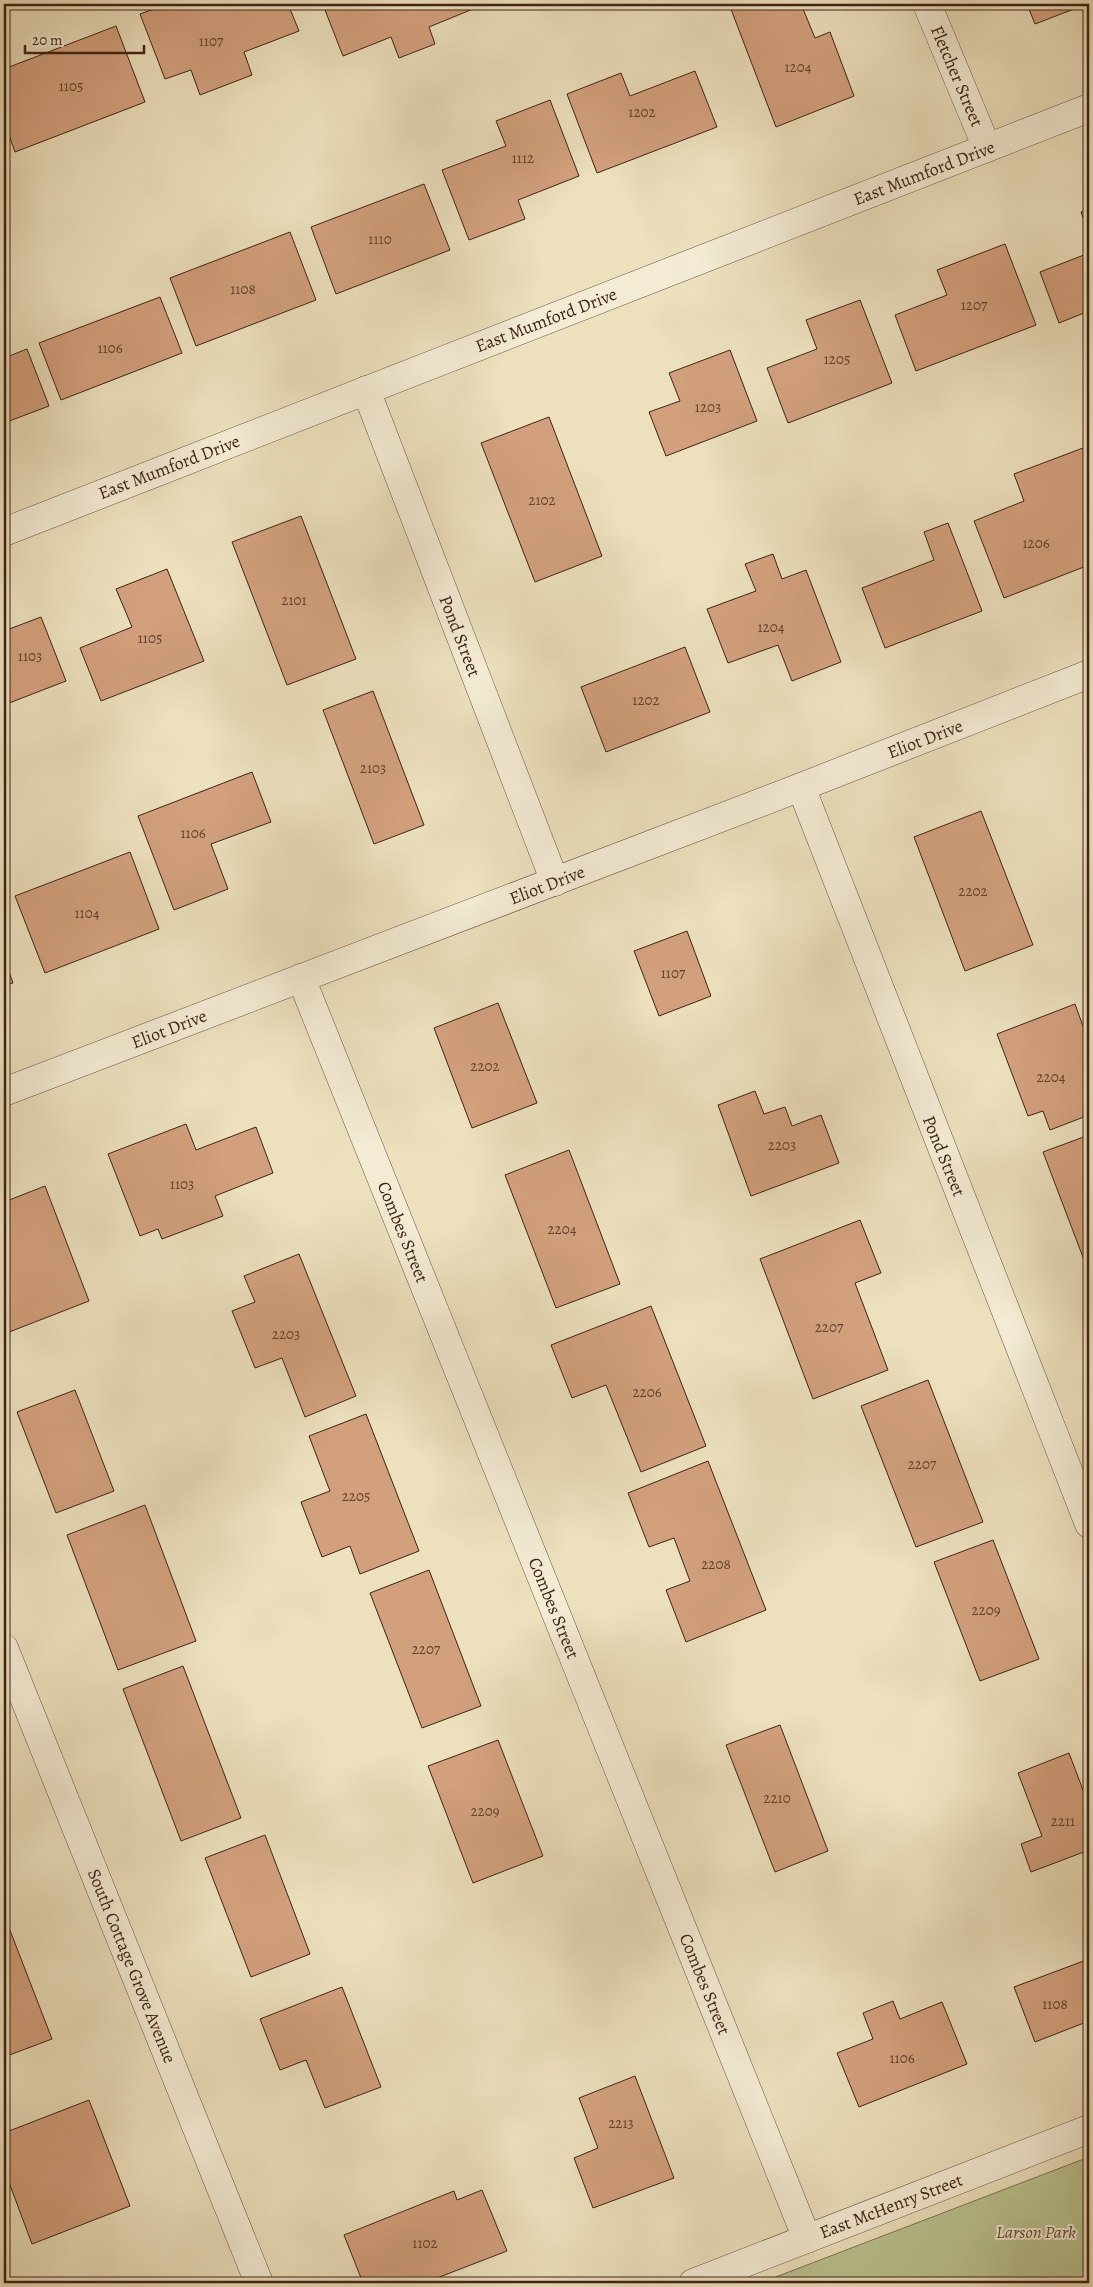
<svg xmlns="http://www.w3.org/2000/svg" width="1093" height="2287" font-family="Alegreya,serif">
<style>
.green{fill:#b9c290;stroke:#7c7252}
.building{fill:#d2a07d;stroke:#3f2315}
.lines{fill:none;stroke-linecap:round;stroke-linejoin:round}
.minor-casing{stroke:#6a523f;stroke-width:29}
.tertiary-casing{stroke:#6a523f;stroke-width:29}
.minor{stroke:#f3ebd4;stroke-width:28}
.tertiary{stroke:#f3ebd4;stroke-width:28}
.labels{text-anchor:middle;stroke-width:4;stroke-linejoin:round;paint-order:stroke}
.number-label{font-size:15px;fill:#64422f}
.street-label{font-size:18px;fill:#3f2315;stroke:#f3ebd4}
.park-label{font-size:18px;font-style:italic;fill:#5e4b34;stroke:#f3ebd4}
</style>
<rect width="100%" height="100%" fill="#ece0bd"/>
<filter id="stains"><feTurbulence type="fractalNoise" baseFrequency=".004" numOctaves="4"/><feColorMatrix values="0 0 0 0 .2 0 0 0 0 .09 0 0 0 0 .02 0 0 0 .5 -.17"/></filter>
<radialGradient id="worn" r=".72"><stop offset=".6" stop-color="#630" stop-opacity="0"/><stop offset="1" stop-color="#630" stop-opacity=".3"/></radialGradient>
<path class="green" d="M1089,2157v126h-329z"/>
<g class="building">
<path d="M167,4h121l11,27 -55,21 8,23 -52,20 -9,-25 -26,9 -25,-65z"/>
<path d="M342,4h129l2,5 -44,18 6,17 -36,14 -8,-21 -48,19 -18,-46z"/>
<path d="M729,4h72l14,34 15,-6 24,64 -78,31z"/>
<path d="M1027,4h60l-52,20z"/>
<path d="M116,26l29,76 -130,50 -11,-31v-52z"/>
<path d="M695,71l22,56 -120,46 -30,-79 54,-21 9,23z"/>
<path d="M550,100l29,76 -61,24 7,19 -56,21 -27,-70 64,-24 -10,-25z"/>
<path d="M424,184l26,66 -114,44 -25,-67z"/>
<path d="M1089,209v25l-8,-22z"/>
<path d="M290,232l26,68 -120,46 -26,-68z"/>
<path d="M1005,244l31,81 -120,46 -21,-56 52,-20 -10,-25z"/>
<path d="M1089,253v58l-30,12 -19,-51z"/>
<path d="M160,297l22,56 -121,47 -22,-57z"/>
<path d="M860,300l32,83 -104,40 -21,-55 50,-19 -11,-29z"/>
<path d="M27,349l22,57 -45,17v-65z"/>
<path d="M730,350l27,71 -91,35 -17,-44 31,-11 -11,-28z"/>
<path d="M549,417l53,139 -67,26 -54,-139z"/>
<path d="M1083,448l6,17v100l-85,33 -30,-77 50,-20 -10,-27z"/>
<path d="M301,516l55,143 -69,26 -55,-143z"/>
<path d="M948,523l34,88 -97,37 -23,-60 72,-28 -10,-28z"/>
<path d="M773,554l9,25 24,-9 35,92 -49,19 -14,-36 -50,18 -21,-54 49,-18 -11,-27z"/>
<path d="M167,569l37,92 -103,40 -21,-53 52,-21 -16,-38z"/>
<path d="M41,617l25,64 -62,24v-74z"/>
<path d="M685,647l25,65 -104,40 -25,-65z"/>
<path d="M373,691l51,134 -50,19 -51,-134z"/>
<path d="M252,772l19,50 -60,22 17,45 -54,21 -36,-94z"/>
<path d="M981,811l52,134 -68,26 -51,-134z"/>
<path d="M130,852l29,77 -114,44 -30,-77z"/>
<path d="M687,931l24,65 -52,20 -25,-65z"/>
<path d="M4,958l9,25 -9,3z"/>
<path d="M498,1003l39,100 -65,25 -38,-100z"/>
<path d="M1075,1004l14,39v72l-39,15 -7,-19 -15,5 -31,-82z"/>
<path d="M755,1091l9,23 21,-7 7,19 29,-11 18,48 -88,33 -33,-91z"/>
<path d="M186,1124l10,26 60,-23 17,46 -58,23 8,20 -61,23 -4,-10 -18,7 -32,-82z"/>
<path d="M1089,1135v138l-46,-121z"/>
<path d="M569,1150l51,134 -64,24 -51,-133z"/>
<path d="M45,1186l44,115 -85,33v-132z"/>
<path d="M860,1220l21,53 -26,10 33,87 -75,29 -53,-140z"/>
<path d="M299,1254l57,142 -51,21 -23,-59 -27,10 -23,-57 23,-9 -11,-26z"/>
<path d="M651,1306l55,140 -65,26 -35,-87 -34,13 -21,-53z"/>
<path d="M928,1380l55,142 -67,25 -55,-141z"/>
<path d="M75,1390l39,101 -58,22 -39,-101z"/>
<path d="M366,1414l53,137 -59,23 -10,-28 -28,11 -21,-55 29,-11 -21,-55z"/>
<path d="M708,1461l58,149 -80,32 -20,-52 24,-9 -16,-43 -25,9 -21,-54z"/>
<path d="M145,1505l51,136 -78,29 -51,-135z"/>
<path d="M993,1540l46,119 -59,22 -46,-119z"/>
<path d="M429,1570l52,136 -59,22 -52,-135z"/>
<path d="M183,1666l58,152 -60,23 -58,-152z"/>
<path d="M780,1725l48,126 -53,21 -49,-127z"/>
<path d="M498,1740l45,116 -70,27 -45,-117z"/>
<path d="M1069,1753l20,53v44l-58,22 -10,-28 21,-8 -24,-63z"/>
<path d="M265,1835l45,119 -59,23 -46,-119z"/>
<path d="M6,1920l46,119 -48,18v-136z"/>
<path d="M1089,1959v62l-54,21 -21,-55z"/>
<path d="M342,1987l39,100 -56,21 -19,-48 -26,10 -20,-51z"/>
<path d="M893,2001l7,18 42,-17 25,62 -108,43 -22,-54 36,-14 -10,-26z"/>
<path d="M635,2076l39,102 -81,30 -19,-50 24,-10 -19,-50z"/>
<path d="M89,2100l41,106 -98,38 -28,-75v-36z"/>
<path d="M482,2190l25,61 -83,32h-61l-19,-48 110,-44 3,9z"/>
</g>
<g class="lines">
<defs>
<g id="minor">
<path d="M927,4l60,144"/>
<path d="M366,390l189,492"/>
<path d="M801,787l288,737"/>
<path d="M301,978l506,1261"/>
<path d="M4,1092l797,-305 288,-113"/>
<path d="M4,1648l255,635"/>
</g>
<g id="tertiary">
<path d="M4,532l1085,-424"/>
<path d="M693,2283l396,-154"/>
</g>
</defs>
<use href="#minor" class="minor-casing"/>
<use href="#tertiary" class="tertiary-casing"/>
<use href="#minor" class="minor"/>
<use href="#tertiary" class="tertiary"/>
</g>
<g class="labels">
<g class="number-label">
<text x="211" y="46">1107</text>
<text x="798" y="72">1204</text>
<text x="71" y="91">1105</text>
<text x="642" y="117">1202</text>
<text x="523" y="163">1112</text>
<text x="380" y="244">1110</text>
<text x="243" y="294">1108</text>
<text x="974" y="310">1207</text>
<text x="110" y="353">1106</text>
<text x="837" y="364">1205</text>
<text x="708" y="412">1203</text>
<text x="542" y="505">2102</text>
<text x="1036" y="548">1206</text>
<text x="294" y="605">2101</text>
<text x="771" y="632">1204</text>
<text x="150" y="643">1105</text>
<text x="30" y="661">1103</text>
<text x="646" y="705">1202</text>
<text x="373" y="773">2103</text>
<text x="193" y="838">1106</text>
<text x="973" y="896">2202</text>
<text x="87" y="918">1104</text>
<text x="673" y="978">1107</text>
<text x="485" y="1071">2202</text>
<text x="1051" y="1082">2204</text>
<text x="782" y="1150">2203</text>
<text x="182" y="1189">1103</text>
<text x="562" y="1234">2204</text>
<text x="829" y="1332">2207</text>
<text x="286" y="1339">2203</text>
<text x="647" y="1397">2206</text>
<text x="922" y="1469">2207</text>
<text x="356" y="1501">2205</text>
<text x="716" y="1569">2208</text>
<text x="986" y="1615">2209</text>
<text x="426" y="1654">2207</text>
<text x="777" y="1803">2210</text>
<text x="485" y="1816">2209</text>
<text x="1063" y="1826">2211</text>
<text x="1055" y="2009">1108</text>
<text x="902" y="2063">1106</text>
<text x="621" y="2128">2213</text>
<text x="425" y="2248">1102</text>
</g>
<g class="street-label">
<text transform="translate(957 76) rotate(67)" y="6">Fletcher Street</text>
<text transform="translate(924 173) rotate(-21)" y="6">East Mumford Drive</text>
<text transform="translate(546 320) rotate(-21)" y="6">East Mumford Drive</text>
<text transform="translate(169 467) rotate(-21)" y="6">East Mumford Drive</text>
<text transform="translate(460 636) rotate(69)" y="6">Pond Street</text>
<text transform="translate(925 739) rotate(-21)" y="6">Eliot Drive</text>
<text transform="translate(547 885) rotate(-21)" y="6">Eliot Drive</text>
<text transform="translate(169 1029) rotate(-21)" y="6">Eliot Drive</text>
<text transform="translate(944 1156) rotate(68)" y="6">Pond Street</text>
<text transform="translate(403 1232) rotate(68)" y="6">Combes Street</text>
<text transform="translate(554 1608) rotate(68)" y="6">Combes Street</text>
<text transform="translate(132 1966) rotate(68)" y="6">South Cottage Grove Avenue</text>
<text transform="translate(705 1984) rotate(68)" y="6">Combes Street</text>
<text transform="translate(891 2206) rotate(-21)" y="6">East McHenry Street</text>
</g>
<g class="park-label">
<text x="1036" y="2238">Larson Park</text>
</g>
</g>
<rect width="1093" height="2287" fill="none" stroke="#ece0bd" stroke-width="20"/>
<rect x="5" y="5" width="1083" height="2277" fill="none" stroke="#3f2315" stroke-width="2.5"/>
<rect x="10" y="10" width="1073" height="2267" fill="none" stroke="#3f2315"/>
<path d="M25 45v8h119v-8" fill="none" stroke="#3f2315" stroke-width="2.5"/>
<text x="32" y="45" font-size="15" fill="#3f2315" stroke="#f3ebd4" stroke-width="4" paint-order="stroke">20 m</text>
<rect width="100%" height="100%" filter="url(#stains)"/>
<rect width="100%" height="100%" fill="url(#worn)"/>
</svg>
